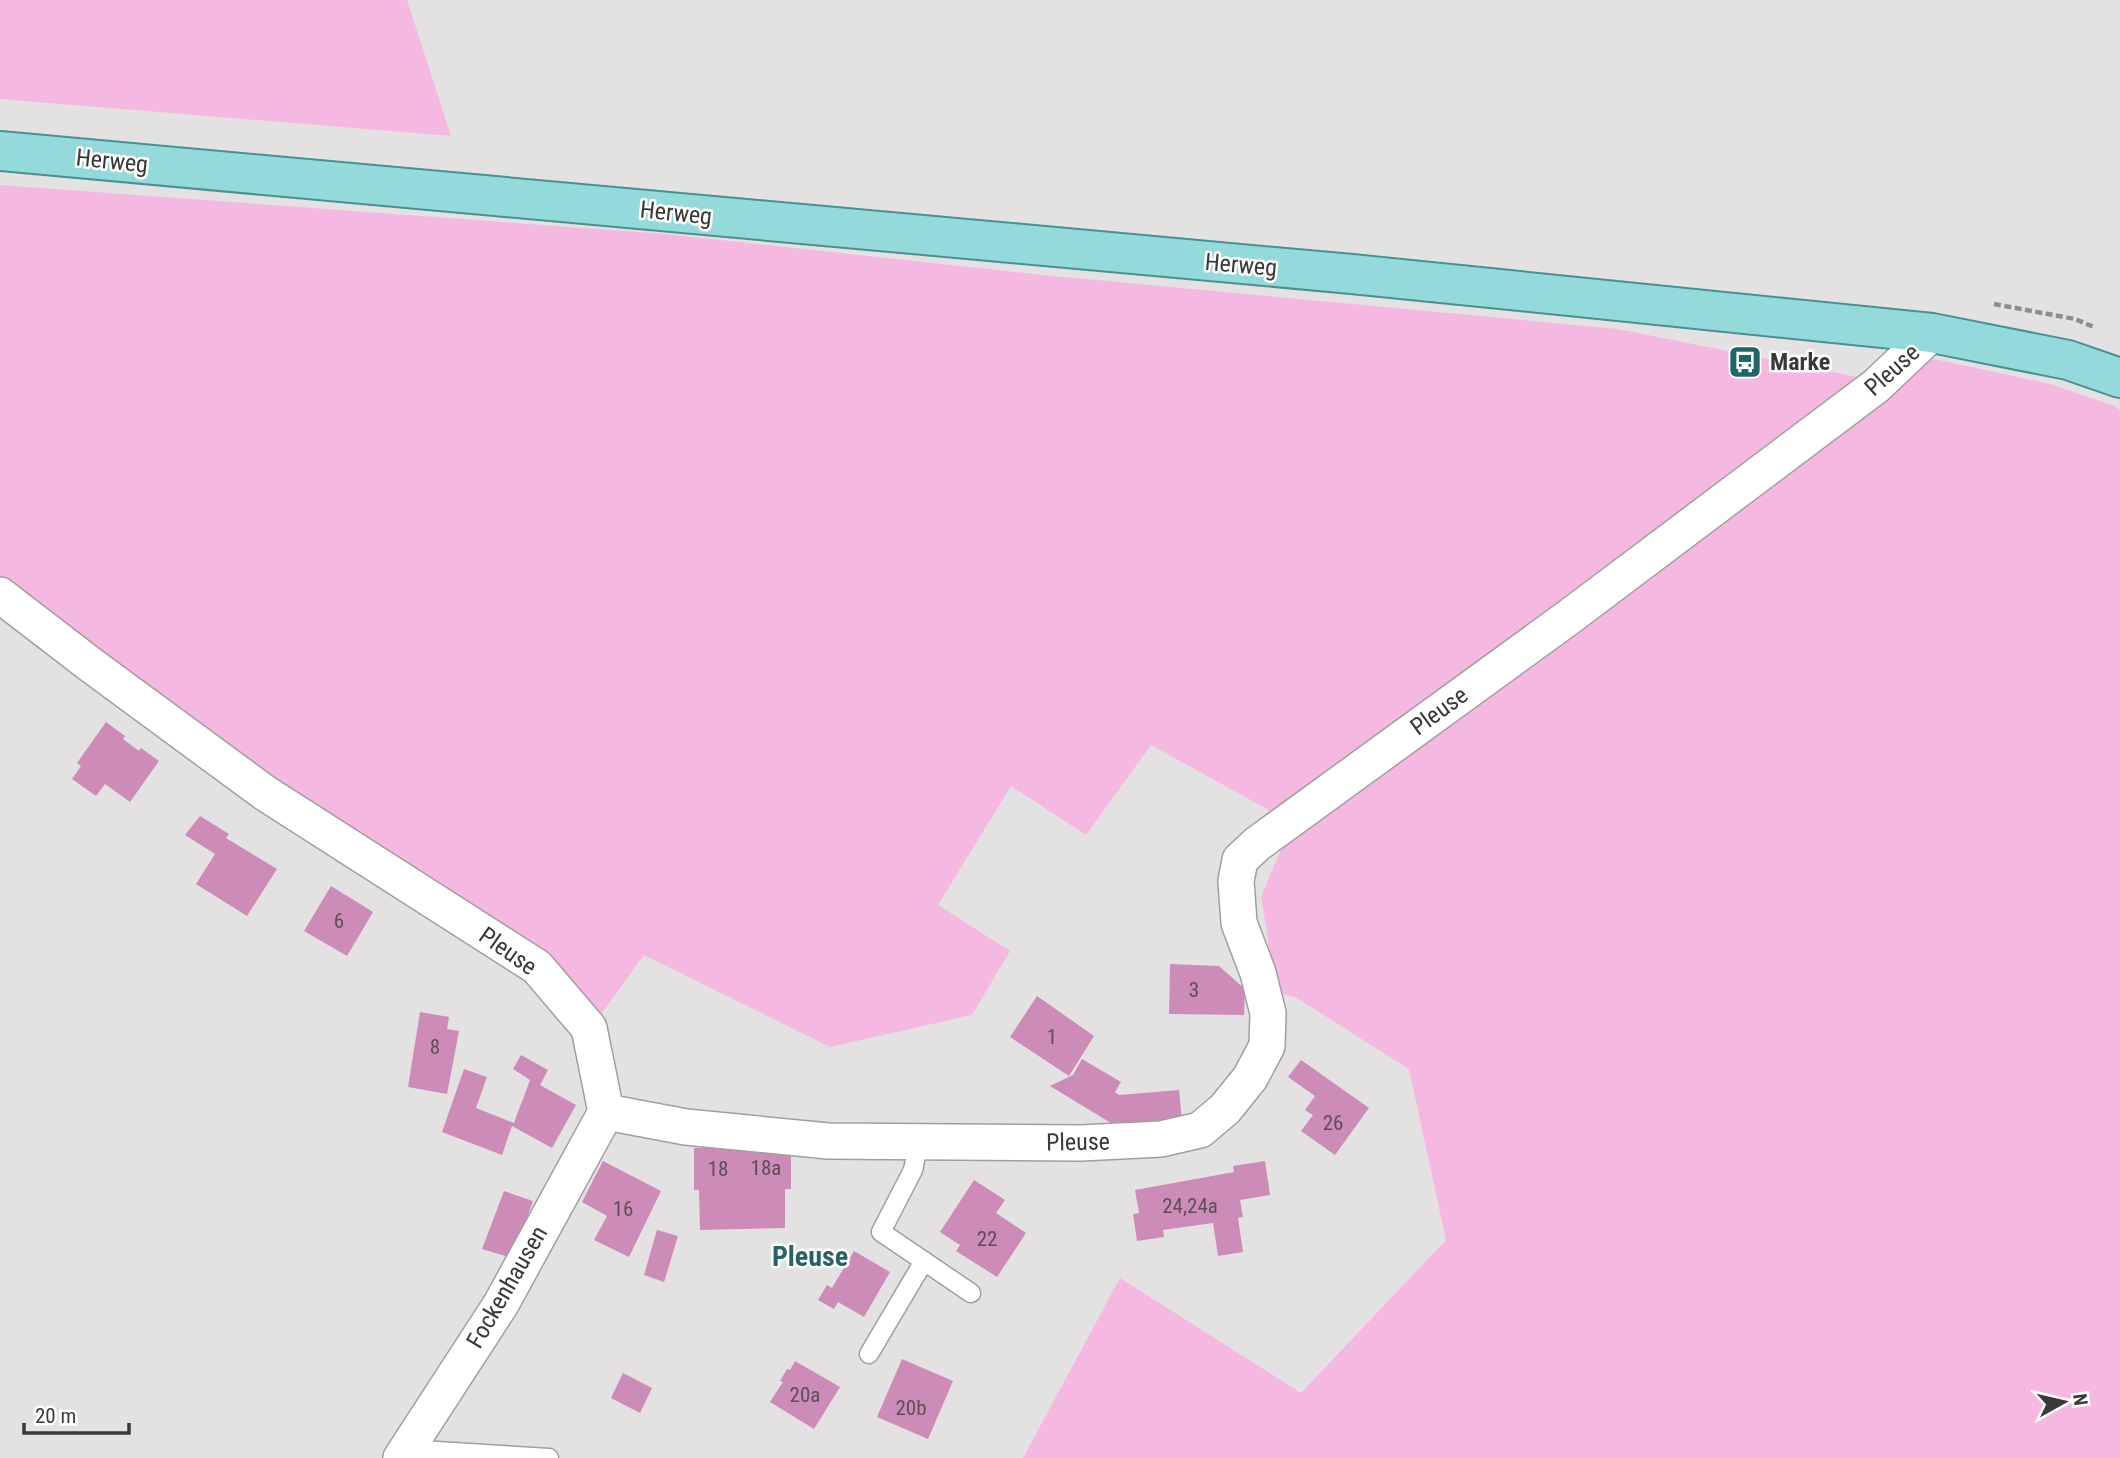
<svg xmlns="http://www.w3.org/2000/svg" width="2120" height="1458" font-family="'Roboto Condensed',sans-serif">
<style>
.green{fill:#f5b8e0}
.building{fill:#cd8cb7}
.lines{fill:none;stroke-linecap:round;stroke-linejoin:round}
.service-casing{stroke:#a19ea0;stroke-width:21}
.minor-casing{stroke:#a19ea0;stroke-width:38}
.primary-casing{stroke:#489192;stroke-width:42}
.path{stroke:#8e8c8e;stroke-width:4.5;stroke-dasharray:7 3.5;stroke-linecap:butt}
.service{stroke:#fff;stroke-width:18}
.minor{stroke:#fff;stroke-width:35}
.primary{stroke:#95dada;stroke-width:38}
.labels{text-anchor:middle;stroke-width:5;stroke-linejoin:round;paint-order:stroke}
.number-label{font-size:21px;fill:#5f4e59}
.street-label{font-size:24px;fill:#3a393a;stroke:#fff}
.poi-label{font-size:24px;font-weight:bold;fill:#3a393a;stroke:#fff;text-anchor:start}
.quarter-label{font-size:28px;font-weight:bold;fill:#286262;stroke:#fff}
</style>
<rect width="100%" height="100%" fill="#e4e1e3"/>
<g class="green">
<path d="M0,0h407l44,136 -451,-37z"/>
<path d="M0,185l666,49 377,41 575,54 254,51 -585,440 -136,-75 -65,90 -75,-49 -73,119 72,46 -38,64 -142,32 -186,-92 -51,70 -593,-438z"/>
<path d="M1934,359l116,25 62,21 8,5v1048h-1097l97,-180 181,115 145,-153 -37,-171 -114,-72 -18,-4 -16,-96 31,-73 588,-432z"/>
</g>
<g class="building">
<path d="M106,722l19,14 -2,3 16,12 2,-3 18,13 -29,41 -25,-18 -9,12 -24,-17 9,-13 -4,-3z"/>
<path d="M200,816l29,18 -3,4 51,31 -30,47 -51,-32 19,-30 -30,-19z"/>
<path d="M331,886l42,26 -26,44 -43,-25z"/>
<path d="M1170,964l49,2 26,23 -1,26 -75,-1z"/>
<path d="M1037,996l57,40 -25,40 -59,-39z"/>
<path d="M420,1012l29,5 -2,12 12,2 -12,63 -39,-7z"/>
<path d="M521,1055l27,15 -8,15 36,20 -24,43 -40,-22 -10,29 -60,-23 22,-63 23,8 -11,31 38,15 16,-43 -17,-11z"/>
<path d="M1082,1059l39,23 -6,10 4,3 60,-5 3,31 -60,4 -1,-3 -10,1 -61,-37 23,-11z"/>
<path d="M1301,1060l68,48 -34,47 -34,-24 12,-16 -8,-5 10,-14 -27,-19z"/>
<path d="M791,1146v43h-6v39l-85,2 -1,-40h-5v-42z"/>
<path d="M603,1161l58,30 -32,66 -35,-17 13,-24 -25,-14z"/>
<path d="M1265,1161l5,34 -30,5 3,17 -5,1 5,34 -25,4 -5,-33 -50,7 1,7 -27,4 -4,-27 6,-1 -4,-23 99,-18 -1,-6z"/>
<path d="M974,1180l31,20 -9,13 30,20 -29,44 -41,-26 4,-6 -20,-13z"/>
<path d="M504,1191l29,10 -13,37 -11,19 -27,-8z"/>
<path d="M657,1230l21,6 -14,46 -20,-7z"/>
<path d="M854,1251l36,21 -26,45 -26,-15 -4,7 -16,-9 9,-15 5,3z"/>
<path d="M902,1359l51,22 -25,58 -51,-22z"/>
<path d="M795,1361l45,26 -26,42 -44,-27 13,-20 -3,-1 7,-12 3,1z"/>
<path d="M623,1373l29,15 -12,25 -29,-15z"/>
</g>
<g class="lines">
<defs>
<g id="service">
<path d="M919,1142l-6,28 -32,62 90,61"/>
<path d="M869,1354l55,-93"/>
<path d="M405,1449l144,9"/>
</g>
<g id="minor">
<path d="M0,595l91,70 174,128 272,174 52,61 17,84 80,15 142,14 253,2 80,-4 39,-9 25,-21 25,-31 17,-32 1,-33 -10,-40 -19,-50 -3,-42 4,-21 17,-16 312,-227 307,-231 56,-53"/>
<path d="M401,1458l100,-154 105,-192"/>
</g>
<path id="primary" d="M0,151l1352,123 580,59 136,27 52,18"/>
</defs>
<use href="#service" class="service-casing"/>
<use href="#minor" class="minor-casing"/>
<use href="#primary" class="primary-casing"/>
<path class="path" d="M1994,304l81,15 19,8"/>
<use href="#service" class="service"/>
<use href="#minor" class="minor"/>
<use href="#primary" class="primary"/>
</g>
<defs>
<symbol id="bus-square" viewBox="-11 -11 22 22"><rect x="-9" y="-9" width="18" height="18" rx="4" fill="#1a6869" stroke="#fff"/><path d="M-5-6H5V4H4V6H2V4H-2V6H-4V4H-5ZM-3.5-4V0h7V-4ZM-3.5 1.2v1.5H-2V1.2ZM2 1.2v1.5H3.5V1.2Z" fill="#fff"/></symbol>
</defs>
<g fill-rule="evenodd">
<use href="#bus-square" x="1726" y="343" width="38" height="38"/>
</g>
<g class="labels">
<g class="number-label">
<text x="339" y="928">6</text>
<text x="1194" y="997">3</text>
<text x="1052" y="1044">1</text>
<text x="435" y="1054">8</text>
<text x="1333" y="1130">26</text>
<text x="766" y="1175">18a</text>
<text x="718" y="1176">18</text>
<text x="1190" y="1213">24,24a</text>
<text x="623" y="1216">16</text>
<text x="987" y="1246">22</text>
<text x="805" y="1402">20a</text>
<text x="911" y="1415">20b</text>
</g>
<g class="street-label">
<text transform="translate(112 161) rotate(6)" y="8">Herweg</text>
<text transform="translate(676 213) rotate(6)" y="8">Herweg</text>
<text transform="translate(1241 265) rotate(5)" y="8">Herweg</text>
<text transform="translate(1892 370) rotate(-42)" y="8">Pleuse</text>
<text transform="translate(1439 711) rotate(-36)" y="8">Pleuse</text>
<text transform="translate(508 951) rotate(35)" y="8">Pleuse</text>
<text transform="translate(1078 1142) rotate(-1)" y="8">Pleuse</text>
<text transform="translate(507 1287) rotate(-60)" y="8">Fockenhausen</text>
</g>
<g class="poi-label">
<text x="1770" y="370">Marke</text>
</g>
<g class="quarter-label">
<text x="810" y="1266">Pleuse</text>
</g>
</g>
<g transform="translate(2064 1402) rotate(82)" stroke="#ffffff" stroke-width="5" paint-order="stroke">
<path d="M0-5L12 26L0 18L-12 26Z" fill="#3a393a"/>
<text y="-10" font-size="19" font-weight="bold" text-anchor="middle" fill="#3a393a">N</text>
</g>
<path d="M24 1423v10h105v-10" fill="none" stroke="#3a393a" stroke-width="3.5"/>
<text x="35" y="1423" font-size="21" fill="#3a393a" stroke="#ffffff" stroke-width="5" paint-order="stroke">20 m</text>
</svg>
